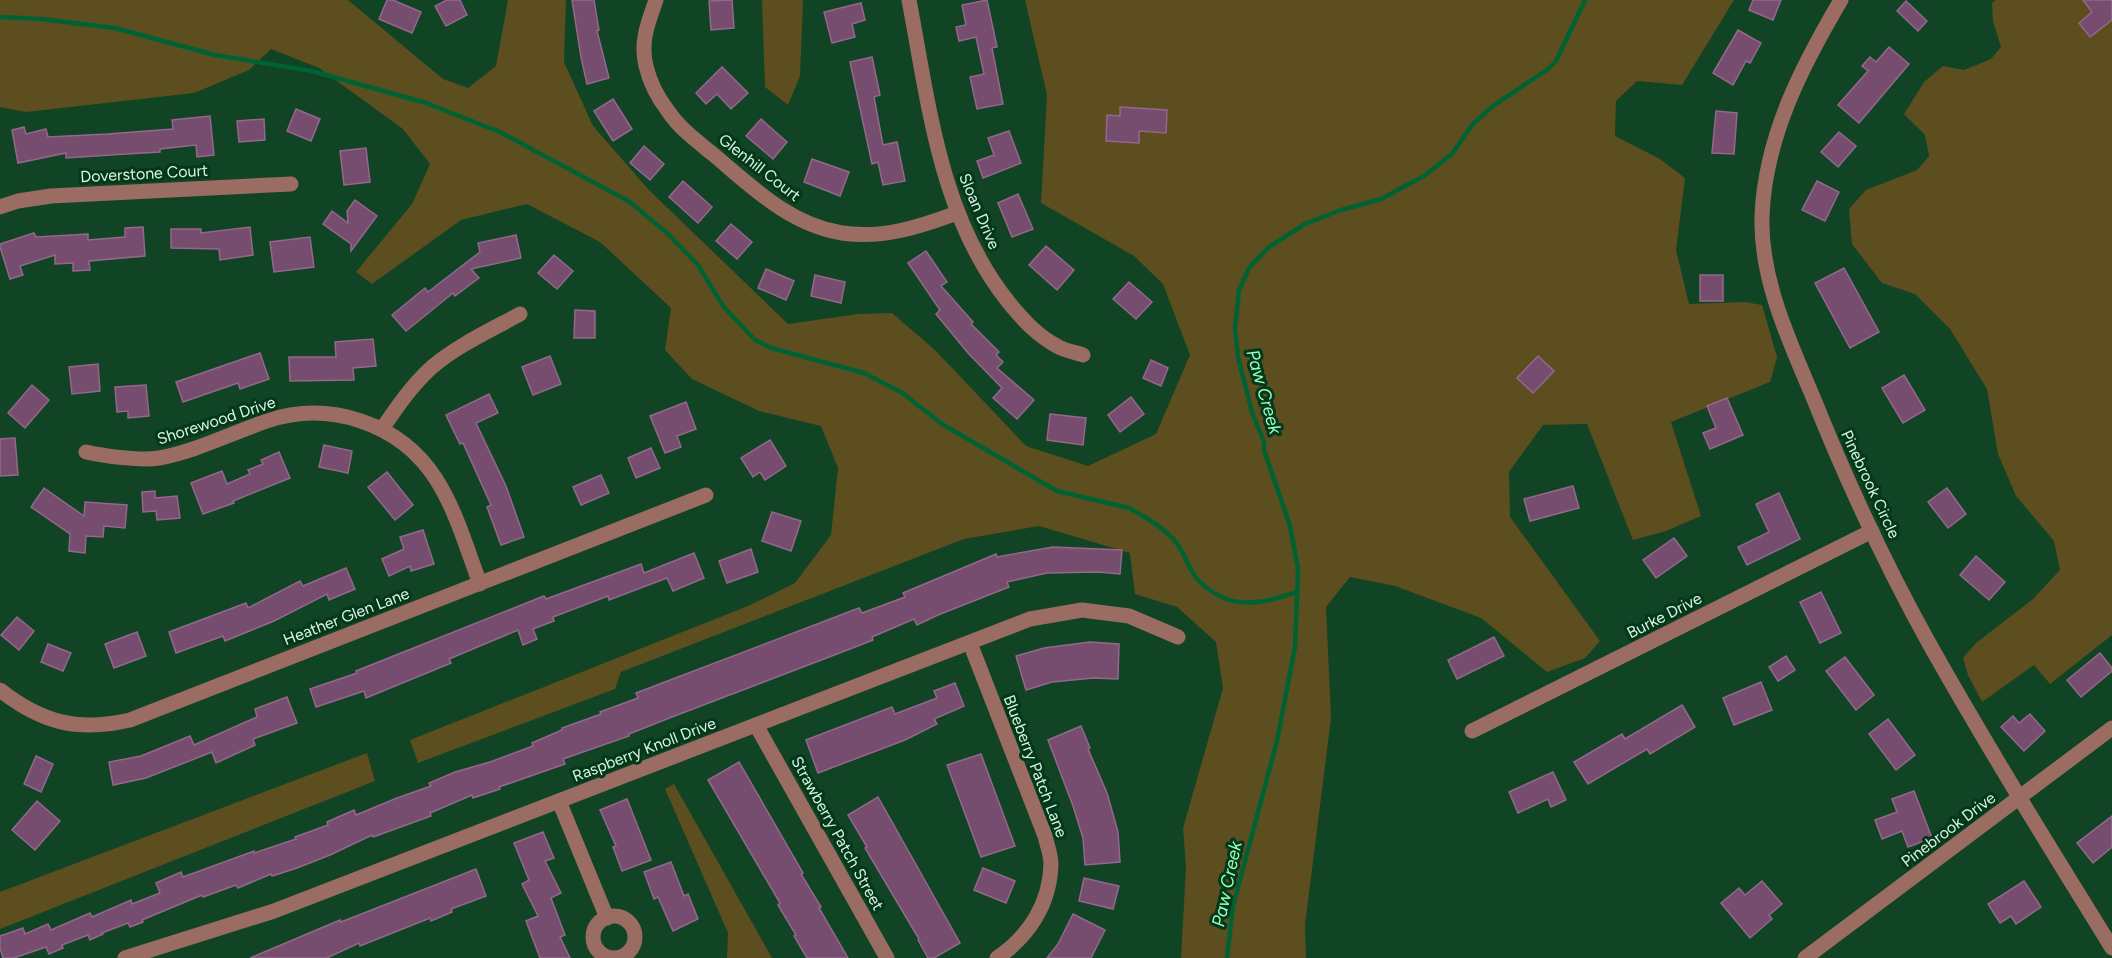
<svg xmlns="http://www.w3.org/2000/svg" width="2112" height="958" font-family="Figtree,sans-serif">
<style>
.green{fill:#5c4e1f}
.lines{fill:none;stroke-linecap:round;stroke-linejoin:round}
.stream{stroke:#006232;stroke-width:4.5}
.building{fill:#764d6e;stroke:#93688b;stroke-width:1.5}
.minor{stroke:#9b6c61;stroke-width:15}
.labels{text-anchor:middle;stroke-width:6;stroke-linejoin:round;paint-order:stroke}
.street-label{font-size:16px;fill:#daf4e1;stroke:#03381b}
.water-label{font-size:18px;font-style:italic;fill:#98feb9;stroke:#03381b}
</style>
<rect width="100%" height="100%" fill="#114325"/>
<g class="green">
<path d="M0,0h348l95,79 25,9 28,-22 12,-66h58l-2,62 29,64 56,64 139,134 70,-10 34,-1 43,37 91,96 62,20 68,-32 34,-79 -27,-71 -29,-28 -93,-53 6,-108 -22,-95h709l-52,85 -45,-4 -21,20 -1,35 45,23 25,19 -9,72 13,54 56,-2 17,3 15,52 -7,25 -99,40 30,94 -35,15 -33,9 -46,-116 -44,1 -34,47 1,45 90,124 -15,17 -38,14 -66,-54 -86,-32 -45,-9 -24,30 5,111 -26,207 1,33h-125l5,-91 -3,-39 40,-140 -7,-46 -39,-35 -42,-13 -5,-41 -91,-27 -75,13 -343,133 -6,17 -197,74 -8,-23 338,-134 47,-23 36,-48 7,-67 -17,-42 -62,-15 -67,-32 -27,-29 6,-42 -71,-66 -73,-38 -66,16 -89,64 -16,-12 56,-68 18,-40 -27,-35 -84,-61 -48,-19 -22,21 -55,23 -168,19 -26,-5z"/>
<path d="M762,0h41l-3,76 -12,29 -23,-18z"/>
<path d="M1996,0h116v635l-62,49 -16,-19 -52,37 -14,-27 -5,-17 13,-15 57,-44 27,-29 -6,-29 -38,-45 -18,-42 -11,-65 -37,-60 -35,-35 -33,-11 -30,-39 -3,-35 17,-19 51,-20 12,-14 -4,-21 -21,-21 20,-32 19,-16 21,4 27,-11 10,-12 -8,-26 -1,-18z"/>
<path d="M367,753l8,28 -375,148v-37z"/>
<path d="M674,784l98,174h-45l1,-25 -63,-144z"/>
</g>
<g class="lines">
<g class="stream">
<path d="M0,17l41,2 74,9 100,27 97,16 114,32 74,29 130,70 38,32 30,31 25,41 32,34 16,8 93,25 37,19 41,32 115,67 72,17c15,8 34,19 45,32 11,12 14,29 24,40 32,32 61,24 99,12"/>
<path d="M1227,958l6,-52 44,-165 18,-94 3,-78 -8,-43 -26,-76v-8l-12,-30 -14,-55 -3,-29 4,-38 10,-22 20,-21 36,-23 36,-14 40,-11 43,-23 28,-22 20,-29 21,-19 55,-37 8,-8 29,-61"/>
</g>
</g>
<g class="building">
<path d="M387,0h6l28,12 -9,21 -33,-14z"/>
<path d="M447,0h13l7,15 -21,11 -11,-20z"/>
<path d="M572,0h22l5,30 -2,1 12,47 -22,6 -6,-27z"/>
<path d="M732,0l2,28 -23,2 -2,-29z"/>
<path d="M987,0l10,47 -5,1 11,56 -26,5 -7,-32 14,-3 -8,-37 -17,4 -3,-14 10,-2 -4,-20z"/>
<path d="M1753,0h28l-8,20 -24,-10z"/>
<path d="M2083,0h29v20l-22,17 -11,-14 13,-11z"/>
<path d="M1906,1l21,20 -9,10 -21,-20z"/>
<path d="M861,3l4,17 -13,4 3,13 -23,6 -8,-31z"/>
<path d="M1738,30l23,13 -11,20 -4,-2 -13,24 -20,-12z"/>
<path d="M1889,47l20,17 -50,59 -21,-18 30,-34 -6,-5 8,-9 6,5z"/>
<path d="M872,57l8,38 -6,2 9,48 14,-3 8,39 -22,4 -5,-23 -6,2 -22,-102z"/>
<path d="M722,67l26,26 -17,16 -14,-15 -11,10 -10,-11z"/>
<path d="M613,99l19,30 -19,12 -19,-30z"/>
<path d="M1120,107l47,3 -1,23 -27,-2v12l-33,-2 1,-26 13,1z"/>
<path d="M296,109l24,10 -9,22 -24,-10z"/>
<path d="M1716,111l21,2 -3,41 -22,-1z"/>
<path d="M210,116l4,39 -17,2 -1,-12 -36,4v3l-34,2 -60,4v-5l-48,10 -6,-33 12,-3 2,7 20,-5 2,8 59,-3 66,-5 -1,-9z"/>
<path d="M264,119l1,21 -26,2 -2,-21z"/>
<path d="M761,119l26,23 -14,17 -27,-23z"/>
<path d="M1009,131l12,32 -38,15 -6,-17 17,-6 -6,-17z"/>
<path d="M1839,132l17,14 -18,21 -17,-15z"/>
<path d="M644,146l20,18 -14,16 -20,-17z"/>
<path d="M366,148l4,34 -26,3 -4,-34z"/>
<path d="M812,159l37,13 -9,24 -36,-14z"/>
<path d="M683,181l29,26 -14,16 -29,-26z"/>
<path d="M1817,181l22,11 -14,29 -23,-11z"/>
<path d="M1018,194l15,35 -21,8 -14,-34z"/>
<path d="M355,200l22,16 -26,35v-7l-28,-20 9,-13 16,12 -1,-12z"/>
<path d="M731,224l21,18 -15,17 -21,-18z"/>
<path d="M143,227l2,29 -56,5 1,9 -17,1v-8l-18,1v-9l-35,11 3,9 -13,4 -10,-32v-3l34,-11 2,4 52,-3v6l37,-3v-9z"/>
<path d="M250,227l3,28 -33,5 -1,-11 -48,-1v-19h30v4z"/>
<path d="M516,235l5,23 -50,11 8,9 -24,18 -2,-3 -47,38 -14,-16 33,-27 3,4 52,-40 -2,-9z"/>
<path d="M310,237l4,30 -40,5 -4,-30z"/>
<path d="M1046,246l28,24 -17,20 -28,-25z"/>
<path d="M926,251l21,31 -6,4 32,36 -2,2 28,28 -3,3 7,7 -6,6 37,32 -17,19 -24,-21 9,-10 -34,-35 -32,-39 4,-4 -32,-47z"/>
<path d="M554,255l19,16 -16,18 -19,-16z"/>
<path d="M1844,268l35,64 -29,16 -35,-65z"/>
<path d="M766,269l28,12 -8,19 -28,-12z"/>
<path d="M815,275l30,7 -4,21 -30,-7z"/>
<rect x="1700" y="275" width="23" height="26"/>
<path d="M1129,282l23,20 -16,17 -23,-20z"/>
<path d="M575,310l20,1v27h-21z"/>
<path d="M373,339l3,27 -23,2 1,12 -64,1 -1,-24h47l-1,-15z"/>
<path d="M260,353l9,26 -29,10 -2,-6 -55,19 -7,-20z"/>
<path d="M550,356l11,28 -28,11 -11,-28z"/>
<path d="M1538,356l16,15 -21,22 -16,-15z"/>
<path d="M1151,360l17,8 -7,18 -18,-8z"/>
<path d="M98,364l2,27 -28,3 -3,-27z"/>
<path d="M1904,375l21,35 -22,13 -21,-35z"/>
<path d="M32,385l17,15 -24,28 -17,-15z"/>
<path d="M146,385l3,31 -21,2v-7l-11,1 -2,-25z"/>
<path d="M489,394l9,19 -22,10 30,63 18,51 -23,8 -14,-38 4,-2 -28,-62 -3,1 -14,-29z"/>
<path d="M1131,397l13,17 -24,18 -12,-17z"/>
<path d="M1727,398l16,37 -33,14 -7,-16 13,-5 -9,-22z"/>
<path d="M686,402l10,27 -19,7 4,11 -16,6 -15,-37z"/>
<path d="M1050,414l36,4 -3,27 -36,-5z"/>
<path d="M15,438l3,37 -18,1v-37z"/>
<path d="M770,440l16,26 -21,14 -5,-8 -7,5 -12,-19z"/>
<path d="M324,445l28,6 -4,22 -29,-6z"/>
<path d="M651,448l9,20 -24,10 -8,-20z"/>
<path d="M279,452l11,26 -57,23 1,2 -31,11 -12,-31 31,-12 5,13 23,-10 -2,-4 15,-6 -2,-4z"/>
<path d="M387,472l26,33 -18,15 -27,-33z"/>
<path d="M601,475l8,18 -28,12 -8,-18z"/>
<path d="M1573,486l6,22 -49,13 -6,-22z"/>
<path d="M44,488l40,28 1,-14 42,3 -2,23 -21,-2 -1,11 -17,-1 -1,17 -16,-2 1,-17 -39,-27z"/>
<path d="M1947,488l19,26 -18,14 -20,-26z"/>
<path d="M155,491v7l22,-2 3,22 -23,2 -1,-9 -13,1 -1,-20z"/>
<path d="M1779,493l21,46 -53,26 -9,-18 31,-15 -13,-28z"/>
<path d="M772,512l29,9 -10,30 -29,-10z"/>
<path d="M423,530l11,34 -23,7 -1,-5 -21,10 -7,-17 22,-10 -4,-12z"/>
<path d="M1674,538l13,18 -31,22 -13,-18z"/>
<path d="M1053,547l69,3 -2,24 -22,-2 -51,1 -40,9 2,5 -71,28 -21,10 -3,-6 -42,18 1,3 -23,9 -178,68 -43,17v2l-66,23 2,5 -66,23 1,2 -27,9 -1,-3 -42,18 1,3 -58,21 -1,-2 -42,20 -33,13 -25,8 -1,-2 -33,14 -2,-3 -33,12 -1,-2 -60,25 1,2 -13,5 -2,-4 -26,10 1,1 -13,6 -2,-5 -26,10 1,3 -14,6 -3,-7 -32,11h-11l-3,-10v-12l23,-8 2,6 23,-10 3,6 39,-17 2,4 39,-17 1,4 28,-11 -4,-10 25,-11 2,5 71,-26v2l42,-14 -1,-2 33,-12 -1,-3 27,-12 2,5 41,-17 34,-12 -2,-3 26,-11 35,-10 43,-16 -1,-3 30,-13v-2l39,-14 -1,-2 38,-14 -2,-5 223,-85 3,5 43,-16 -2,-4 93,-39 1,3z"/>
<path d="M751,549l7,23 -31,11 -8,-22z"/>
<path d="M694,553l10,25 -31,13 -6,-13 -58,22 -1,-4 -55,21 1,4 -21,8 4,10 -14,6 -5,-15 -69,29 2,4 -85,35 -2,-7 -48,16 -6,-18 47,-16 -1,-2 188,-75 2,3 95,-35 3,9z"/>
<path d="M1976,556l29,26 -16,18 -29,-25z"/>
<path d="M346,568l9,21 -26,11 -2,-6 -53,27 -49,20 -2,-5 -47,17 -7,-21 77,-29 2,5 52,-27 3,5z"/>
<path d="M1821,592l20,41 -21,10 -20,-41z"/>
<path d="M17,617l17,14 -15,19 -18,-15z"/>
<path d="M137,632l9,24 -32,12 -9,-24z"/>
<path d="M1494,637l10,19 -47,23 -9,-19z"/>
<path d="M1090,642l29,2 -1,35 -25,-1 -41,4 -26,8 -10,-34 28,-8z"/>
<path d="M48,644l23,9 -8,18 -22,-9z"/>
<path d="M2100,653l12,15v3l-31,26 -14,-17z"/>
<path d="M1786,656l9,14 -17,11 -9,-14z"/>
<path d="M1845,657l29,38 -18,15 -30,-39z"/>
<path d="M1761,682l11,28 -38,15 -11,-27z"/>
<path d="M955,683l9,23 -30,13 3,5 -32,16 -87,33 -12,-33 86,-33 3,7 42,-16 -3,-7z"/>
<path d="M287,697l10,26 -44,16 2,6 -39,18 -4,-11 -66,26 -33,7 -4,-23 32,-6 49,-20 4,9 63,-28 -2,-8z"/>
<path d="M1682,705l13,22 -45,27 -3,-5 -59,35 -14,-22 48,-28 3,5z"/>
<path d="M2030,714l15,17 -21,20 -23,-24 12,-11 6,7z"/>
<path d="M1888,719l27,36 -19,15 -27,-36z"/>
<path d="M1081,726l9,22 -2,1 19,44 11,39 2,30 -35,3 -2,-27 -10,-32 -25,-66z"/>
<path d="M981,754l34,92 -34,11 -34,-92z"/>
<path d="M36,756l17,8 -12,28 -17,-8z"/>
<path d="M739,762l64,111 -2,1 20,33 -2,1 29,50h-41l-13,-22 2,-1 -18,-30 2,-2 -72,-123z"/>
<path d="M1553,772l13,28 -15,7 -3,-8 -30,14 -9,-21z"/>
<path d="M1914,791l18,47 -24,9 -6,-16 -20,8 -7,-19 22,-8 -5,-13z"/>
<path d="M878,797l82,146 -26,15h-6l-10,-18 1,-1 -54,-91 2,-1 -19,-32z"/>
<path d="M627,799l24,61 -29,11 -9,-24 3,-1 -16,-36z"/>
<path d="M37,801l23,20 -25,29 -23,-20z"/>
<path d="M2112,816v31l-19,16 -16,-20z"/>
<path d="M543,832l11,26 -9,3 16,32 -10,5 14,37 -5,2 10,21h-30l-14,-37 12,-5 -16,-32 7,-4 -15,-37z"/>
<path d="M671,862l13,34 4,-2 10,25 -25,12 -15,-34 -4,2 -10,-27z"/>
<path d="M983,868l32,13 -9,22 -32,-13z"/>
<path d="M476,869l10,27 -35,13 1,3 -21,9 -1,-3 -70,28 -1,-3 -32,15h-77l90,-38 1,2z"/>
<path d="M1084,878l35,8 -6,23 -34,-8z"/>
<path d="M1762,881l20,23 -13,11 3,4 -22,19 -29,-35 18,-15 6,7z"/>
<path d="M2024,881l17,26 -25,17 -5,-8 -11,7 -12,-19z"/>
<path d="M1073,914l32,16 -14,28h-44l11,-14z"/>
</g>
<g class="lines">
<g class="minor">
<path d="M656,0c-8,23 -16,42 -10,66 4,17 12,32 22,45 12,18 30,31 46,44 38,32 76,70 128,78 41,6 77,-6 115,-20"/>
<path d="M909,0c20,105 31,218 101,304 14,17 28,32 47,42 8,5 18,6 26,9"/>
<path d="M1841,0c-39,66 -76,137 -79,216 -2,63 27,124 51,181 34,85 73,169 117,248 58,103 120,203 182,303"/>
<path d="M0,207l18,-6 33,-5 240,-12"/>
<path d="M382,429c15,-22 30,-44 50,-62 26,-22 59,-37 88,-53"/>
<path d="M86,452c18,4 55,9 73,6 38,-7 72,-25 108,-37 62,-21 133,2 169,58 20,31 31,70 44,105"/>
<path d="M970,643l75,193c2,9 6,19 6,28 -1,40 -22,72 -54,94"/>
<path d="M0,690c42,33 78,42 130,30l576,-225"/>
<path d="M756,725l131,233"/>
<path d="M1472,731l400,-200"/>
<path d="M559,801l48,117"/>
<circle cx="614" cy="937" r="21"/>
<path d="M125,958l149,-47 756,-292 52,-9 47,6 49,21"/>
<path d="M1805,958l307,-230"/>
</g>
</g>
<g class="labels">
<g class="street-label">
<text transform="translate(760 167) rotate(38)" y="6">Glenhill Court</text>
<text transform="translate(144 173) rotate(-3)" y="6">Doverstone Court</text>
<text transform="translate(980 211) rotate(67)" y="6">Sloan Drive</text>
<text transform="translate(216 420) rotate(-18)" y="6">Shorewood Drive</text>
<text transform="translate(1871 484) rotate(65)" y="6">Pinebrook Circle</text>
<text transform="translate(1664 615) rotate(-27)" y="6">Burke Drive</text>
<text transform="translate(346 616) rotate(-21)" y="6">Heather Glen Lane</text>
<text transform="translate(644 749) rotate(-21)" y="6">Raspberry Knoll Drive</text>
<text transform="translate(1036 766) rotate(69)" y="6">Blueberry Patch Lane</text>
<text transform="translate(1948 829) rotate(-37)" y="6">Pinebrook Drive</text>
<text transform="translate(838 833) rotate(61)" y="6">Strawberry Patch Street</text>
</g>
<g class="water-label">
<text transform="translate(1264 392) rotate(74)" y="6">Paw Creek</text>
<text transform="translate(1227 884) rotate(-78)" y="6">Paw Creek</text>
</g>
</g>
</svg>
